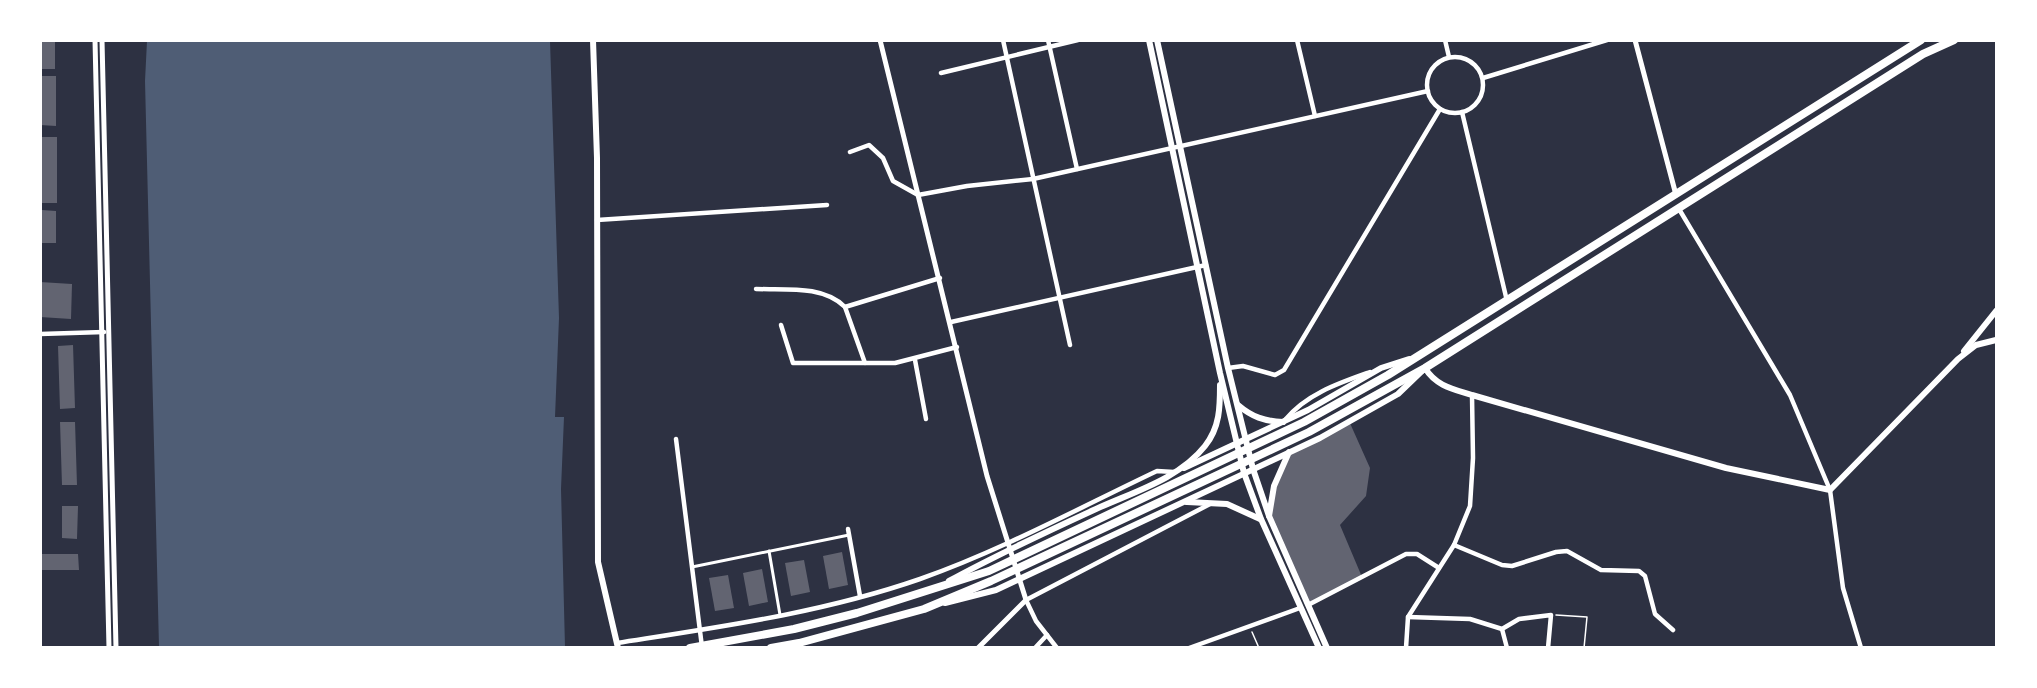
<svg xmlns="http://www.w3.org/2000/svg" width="2037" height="688" font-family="Figtree,sans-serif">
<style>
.water{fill:#4f5d75}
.building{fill:#626471}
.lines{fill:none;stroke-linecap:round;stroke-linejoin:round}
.path{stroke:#fff;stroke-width:1.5}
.pedestrian{stroke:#fff;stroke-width:3}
.minor{stroke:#fff;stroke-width:4.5}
.tertiary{stroke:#fff;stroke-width:5}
.secondary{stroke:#fff;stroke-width:6}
.trunk{stroke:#fff;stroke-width:8}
</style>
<rect width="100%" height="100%" fill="#2d3142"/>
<path class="water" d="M147,41h403l9,277 -4,99h9l-3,72 4,158h-406l-14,-566z"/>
<g class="building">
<rect x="40" y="40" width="15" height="29"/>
<path d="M40,76h16v50l-16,-1z"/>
<path d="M40,137h17v66h-16z"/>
<path d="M42,210l14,1v32h-14z"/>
<path d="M40,282l32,2 -1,35 -31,-2z"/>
<path d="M73,345l2,63 -15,1 -2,-63z"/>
<path d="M1349,421l21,47 -4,28 -26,29 22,52 -54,28 -39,-89 5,-30 15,-34z"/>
<path d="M60,422h15l2,63h-15z"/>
<path d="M62,506h16l-1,33 -15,-1z"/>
<path d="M842,552l6,33 -19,4 -6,-33z"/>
<path d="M42,554h36l1,16h-37z"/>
<path d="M804,560l6,32 -19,4 -6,-33z"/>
<path d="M762,569l6,33 -19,4 -6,-33z"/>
<path d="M728,575l6,33 -19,3 -6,-33z"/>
</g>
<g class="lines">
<g class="path">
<path d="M1556,615l31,2 -3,31"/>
<path d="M1252,632l7,16"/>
</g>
<g class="pedestrian">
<path d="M769,551l11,64"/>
<path d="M692,567l157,-32"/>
</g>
<g class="minor">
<path d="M1003,40l67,305"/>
<path d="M1048,40l29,129"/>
<path d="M1297,40l18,76"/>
<path d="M1445,40l4,17"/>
<circle cx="1455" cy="85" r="28"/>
<path d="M941,73l137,-33"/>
<path d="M1483,78l124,-38"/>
<path d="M1462,112l45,189"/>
<path d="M850,152l19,-7 14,13 10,23 25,14 49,-9 66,-7 395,-88"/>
<path d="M1679,209l111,186 40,95 13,98 18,60"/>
<path d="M597,220l230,-15"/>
<path d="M940,278l-95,29 20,56h30l62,-16"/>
<path d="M756,289c30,1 67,-4 89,18"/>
<path d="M951,322l255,-57"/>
<path d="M781,325l12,38h72"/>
<path d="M40,334l64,-2"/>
<path d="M915,360l11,59"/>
<path d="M1228,368l15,-2 32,9 9,-5 156,-261"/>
<path d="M1285,420c21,-26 54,-37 85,-48"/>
<path d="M676,439l26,208"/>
<path d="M848,529l12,67"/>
<path d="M1454,545l48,20 10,1 44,-14 11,-1 34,19 38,1 6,5 10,38 18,16"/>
<path d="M1308,605l98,-51h11l22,14"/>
<path d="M1408,617l62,2 32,10 17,-10 32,-4 -3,33"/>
<path d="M1502,629l5,19"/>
<path d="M617,643c102,-16 205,-30 303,-64 82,-29 159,-71 237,-108l17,1"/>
<path d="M1035,648l12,-13"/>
<path d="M1057,648l-21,-27 -10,-21 184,-96"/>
<path d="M1189,648l111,-40"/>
<path d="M1406,648l2,-31 46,-72 16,-39 3,-48 -1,-63"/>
</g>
<g class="tertiary">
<path d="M95,40l14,608"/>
<path d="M102,40l14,608"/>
<path d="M880,40l107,436 39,124 -48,48"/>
<path d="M1635,40l41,155"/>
</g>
<g class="secondary">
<path d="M593,40l4,118 1,404 20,86"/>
<path d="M1149,40l71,333 24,100 17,46 58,129"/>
<path d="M1157,40l71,328 25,101 16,47 58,132"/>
<path d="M1964,351l32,-40"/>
<path d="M1238,405c14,12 26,16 45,17"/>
<path d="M1184,468l124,-58 73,-42 28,-9"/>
<path d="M1187,502l40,2 33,15"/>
<path d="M1269,516l5,-30 15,-34"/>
<path d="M949,581c47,-26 97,-49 147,-72 37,-17 83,-30 109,-63 15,-19 15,-39 15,-61"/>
<path d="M945,603l51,-13 324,-152 78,-44 27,-26c11,18 28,21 47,27l254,73 104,22 128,-131 18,-14 20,-5"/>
</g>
<g class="trunk">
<path d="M690,648l104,-19 63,-16 132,-42 315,-149 84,-47 533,-335"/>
<path d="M771,648l28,-5 125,-34 67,-28 318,-149 116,-64 498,-314 31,-14"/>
</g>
</g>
<rect width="2037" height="688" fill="none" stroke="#ffffff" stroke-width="84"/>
</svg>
